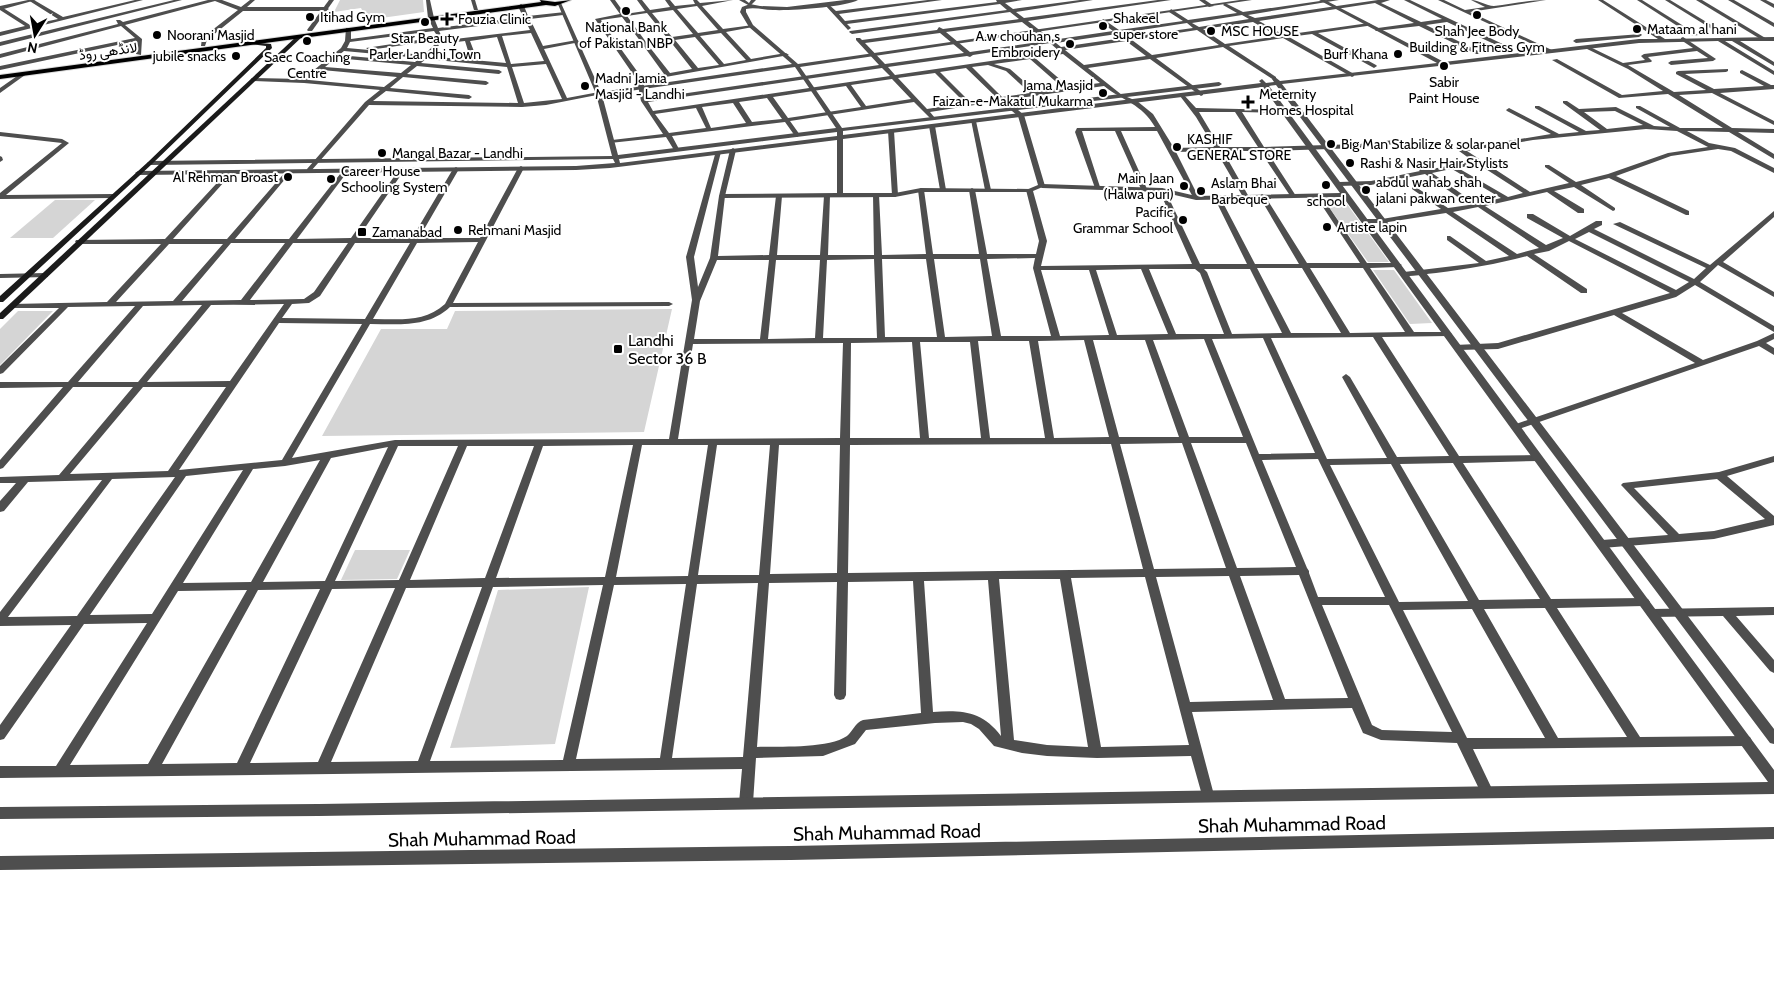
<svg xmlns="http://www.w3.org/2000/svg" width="1774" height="998" font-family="Cabin,Vazirmatn,sans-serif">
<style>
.green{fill:#d5d5d5}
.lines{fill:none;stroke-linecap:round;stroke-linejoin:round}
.primary-casing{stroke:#dbdbdb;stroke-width:2}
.minor{fill:#4e4e4e;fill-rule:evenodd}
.tertiary{fill:#4e4e4e;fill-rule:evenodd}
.secondary{fill:#1b1b1b;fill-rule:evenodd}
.primary{fill:#000;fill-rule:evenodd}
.poi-dot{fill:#000;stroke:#fff;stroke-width:2}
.labels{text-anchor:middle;stroke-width:4;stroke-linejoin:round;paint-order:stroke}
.far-poi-label{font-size:14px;fill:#000;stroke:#fff;text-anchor:start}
.far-street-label{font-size:14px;fill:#000;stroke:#fff}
.poi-label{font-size:16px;fill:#000;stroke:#fff;text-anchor:start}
.near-street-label{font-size:19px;fill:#000;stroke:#fff}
</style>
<rect width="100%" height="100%" fill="#fff"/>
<g class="green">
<path d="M340,0h83l1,12 -57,8 -6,-12 -27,4z"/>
<path d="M55,200h40l-42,38h-43z"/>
<path d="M1324,200h20l45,62h-21z"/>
<path d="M1373,270h21l38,53 -22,1z"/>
<path d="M672,309l-28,123 -322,4 59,-107h66l8,-18z"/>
<path d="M18,311h35l-53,54v-36z"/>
<path d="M355,550h55l-13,29 -56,1z"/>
<path d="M589,587l-34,157 -105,4 48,-158z"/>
</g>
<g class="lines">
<defs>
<path id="primary" d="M540,0l15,2 16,-2 -16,6 -9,-1 -546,74v-4l541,-73z"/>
</defs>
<use href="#primary" class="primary-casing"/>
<g class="minor">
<path d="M28,0h6l29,17 72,-17h8l-143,36v-4l25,-6 -25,-16v-4l30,19 28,-6z"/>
<path d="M174,0h8l-182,46v-4z"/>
<path d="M208,0h14l19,7 9,-7h5l-8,7h79l3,2 -3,2h-83l-36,29 -2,6h-4l1,-8 36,-28 -23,-9 -90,24 17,14 -1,16 -5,-1v-13l-136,29v-4l135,-28 -14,-12 -121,32v-4l118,-30 -2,-4h4l3,2z"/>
<path d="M426,0h4l4,18 4,10 85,-11 -5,-11 3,-2 3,2 4,10 37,-4 -2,3 -33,4 13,27 34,-6 3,2 -36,7 23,49 32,-6 3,2 -56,11 -24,2 -153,-2 -58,66h-4v-2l58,-67 15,-12 -76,-7 -50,-2 -3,-2 1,-1 51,1 38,-31 4,-7 1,-13 5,1v10l82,-11 -5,-10zM525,20l5,10 -92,11 -14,14 -77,-7 3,-6 84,-11 4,6 -72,11 3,2 77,-11 2,-1v-2h-10l3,-1 -2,-4zM531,33l13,28 -33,3 -9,-28zM497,37l9,26 -33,-3 2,-6 -5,-13zM465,41l4,13 -1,6 -39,-4 11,-12zM344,51l76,7 -5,4 -76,-7zM336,58l75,7 -10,8 -76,-6zM426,59l81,8 11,36 -145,-2 13,-10 83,8 3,-2 -3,-2 -79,-7 13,-11 83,8 3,-2 -3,-2 -79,-7 10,-8 82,8 3,-2 -3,-2 -78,-7zM546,64l16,35 -38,4 -12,-36zM322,70l75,7 -13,10 -75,-7z"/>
<path d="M471,0h4l3,10h-4z"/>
<path d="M610,0h5l10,14 20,-3 -8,-11h5l8,10 20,-3 -5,-7h5l5,6 20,-2 -2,-4h4l3,3 33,-3 -31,6 21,23 30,-4v2l-27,5 25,27 35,-6 3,2 -146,26 4,18 232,-34 -23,-25v-2h4l2,2 75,-10 2,-3 4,2 76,-10 -9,-7 -158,22 -3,-2 1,-1 157,-21 -7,-6 -153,20 4,4 -3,2 -23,-25 2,-2 9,8 92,-11h14l-103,14 6,7 152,-19 -1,-2h26l-17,3 8,6 67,-9h13l-77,12 8,6 134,-18h13l-143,21 24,19 61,-9 -12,-9 2,-3 16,11 64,-9 -14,-9 2,-3 17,11 49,-7 -14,-8 2,-2 18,9 84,-12h12l-91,15 7,3 123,-18h12l-9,3 40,19 21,-3 -38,-19h6l101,48v2h-4l-60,-28 -21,3 54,27v2h-4l-57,-28 -43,5 -1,-1 3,-2 36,-5 -39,-20 -116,18 25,14 85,-12 1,1 -3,2 -49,7 58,32 1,1 -3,2 -62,-34 -23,3 65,37v2l-2,1 -69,-39 -54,8 47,31v2l-2,1 -51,-33 -67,11 47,35v2l-2,1 -51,-37 -62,9 34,27 15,6 16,13 21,34 40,-1 -18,-30 -16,-21 3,-2 13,14 91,2 1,1 -3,2 -43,-1 22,35 95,-3 35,-4 3,2 -3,2 -35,4 -92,3 29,45 -3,2 -2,-1 -31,-46h-37l26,46 -3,2 -3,-2 -27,-46 -40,1 23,46 -5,1 -37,-68h-36l26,58 -3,2 -3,-2 -26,-58h-33l18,56 -5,1 -20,-56 2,-4 78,-1c-13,-23 -32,-26 -51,-41l-98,14 18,15 21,71 -12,5 14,50 -6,25 151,-2 -33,-74 3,-2 3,2 35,74h47l-33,-67 3,-2 3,2 35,67h44l-40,-68 3,-2 3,2 42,67h53l-45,-68 5,-1 47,69h31l4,2 -4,2 -28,1 44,64h34l4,2 -4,2 -66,1 77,119 79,-1 5,3 -5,3 -75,2 88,136 93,-1 4,1 2,3 -2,3 -4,1 -87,2 83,129 106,-1 4,1 2,4 -2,4 -4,1 -273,3 20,42 -1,4 -5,2 -5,-2 -25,-52 -76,-3 -18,-7 -11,-25 -160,4 22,83 -1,4 -5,2 -5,-2 -1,-4 -11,-39 -94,2 -50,-2 -25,-3 -28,-7 -15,-17 -8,-5 -8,-2 -28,1 -69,7 -11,14 -32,12 -67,2 -3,45 -2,4 -5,2 -5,-2 -2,-4 3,-34 -742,9v-12h56l91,-143 -63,1 -80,115 -4,1v-15l71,-100 -71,1v-14l102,-132 -74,2 -24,29 -4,1v-11l16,-18h-16v-6l59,-2 74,-88h-60l-70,81 -3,1v-9l63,-73 -63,1v-6h68l67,-76 -67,1 -65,66 -3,1v-8l59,-58h-47l-4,-2 4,-2 95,-2 54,-58h-82l-4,-2 1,-2 89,-1 64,-69h4v2l-60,67h54l60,-69h4v2l-56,67h54l55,-70 2,-1 3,2 -1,1 -51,68 54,-1 49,-70 2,-1 3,2 -47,69h54l41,-69 3,-2 3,2 -40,69h61l38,-70 3,-2 3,2 -71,135 216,-1 4,2 -4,2 -219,1c-22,21 -52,17 -80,17l-78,134 103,-18 274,-1 23,-139 -6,-43 30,-106 5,1 -27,105 4,30 12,-29 9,-62 11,-46 3,-2 3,2 -11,46 -7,60 51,-1 7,-59 3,-2 3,2 -5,59h43l4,-59 3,-2 3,2 -2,59h46l-1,-60 3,-2 3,2 3,60 44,-1 -8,-64 3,-2 3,2 9,64h46l-10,-64 3,-2 3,2 12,64h49l3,-13 -13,-51 12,-5 -20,-69 -18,-15 -70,11 5,6 -3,2 -18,-18 -124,19 10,14 -3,2 -2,-1 -10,-14 -113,14 7,13 -3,2 -2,-1 -8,-13 -56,6 -1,-1 3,-2 51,-6 -22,-33 -4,-21 -42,-61 25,-5zM697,6l21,24 -20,3 -21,-24zM673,10l20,24 -21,3 -20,-24zM647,13l20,25 -21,4 -19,-26zM1242,15l7,4 -50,8 -7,-4zM622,17l19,25 -22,4 -18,-26zM1022,22l24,19 -76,11 -24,-20zM1253,22l25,14 -53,8 -22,-15zM1187,23l6,5 -65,9 -6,-4zM1197,30l22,15 -67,10 -20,-15zM721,33l25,27 -22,4 -24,-28zM940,33l24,20 -79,11 -20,-21zM1117,34l6,4 -62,9 -5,-4zM695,37l24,28 -21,3 -23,-28zM670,41l22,28 -22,4 -22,-28zM1126,41l20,15 -62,9 -19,-15zM1050,43l9,8 -164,24 -7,-8 79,-11 3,1 3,-2zM643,45l21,29 -22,4 -21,-29zM1063,54l37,29 -31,4 -34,-29zM1030,59l33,29 -27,4 -26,-23 -16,-5zM988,65l18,6 24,22 -28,4 -30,-30zM882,68l8,8 -237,35 -5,-9zM966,68l31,30 -27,4 -30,-30zM935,73l30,30 -38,6 -29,-31zM892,79l19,20 -45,7 -15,-21zM846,86l15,21 -73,11 -15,-21zM767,98l15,21 -30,3 -13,-20zM733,103l13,20 -35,5 -9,-21zM696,108l10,20 -37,5 -14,-19zM1199,112h36l23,35h-38zM478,242l-33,62c-21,19 -46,15 -72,15l44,-76zM231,243h54l-44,57 -59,1zM293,243h55l-34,49 -10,7 -54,1zM355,243h55l-45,76 -83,-1 10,-14 17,-1 11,-7zM169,244h54l-50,57 -57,1zM1035,258l-2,10 18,68h-50l-14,-77zM874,259l3,79h-54l4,-78zM882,259h44l11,78h-52zM934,259h46l12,77 -47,1zM717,260h52l-9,79h-66l6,-38zM776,260h44l-5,78 -47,1zM1257,268h45l39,65h-50zM1310,268h53l42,64 -55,1zM1141,269l27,65 -51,1 -21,-65zM1149,269h46l5,4 24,61h-48zM1204,269h46l32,64 -50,1 -25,-62zM1041,270h48l20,65 -49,1zM284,304l-54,77 -83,1 64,-77zM202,305l-64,77h-60l65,-76zM279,323l83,1 -80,136 -103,10zM1373,337l76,119 -52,1 -47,-80 -4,-3 -4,3 45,81 -60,1 -56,-121zM1263,338l52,115 -56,1 -47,-115zM1204,339l39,98h-54l-36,-97zM1084,340l25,97 -55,1 -16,-97zM1093,340h52l34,97h-60zM978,341h51l16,97h-55zM912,342l8,96h-70l1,-95zM920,342h50l11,96h-52zM843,343l-3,95 -162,1 15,-95zM143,387h83l-58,84 -98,3zM1182,443l44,125 -72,1 -34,-125zM1191,443h55l50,124 -59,1zM1111,444l32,125 -295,4 2,-128zM633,445l-28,132 -109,1 47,-132zM642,445h66l-20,131 -72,1zM717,445h53l-11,130h-61zM779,445h61l-3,128 -67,1zM398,446h60l-59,134 -64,1zM467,446h67l-49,132 -75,2zM388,447l-63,134 -62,1 68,-124zM1318,459l67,138h-67l-9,-24v-2l-2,-3 -45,-108zM320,460l-69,122 -68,1 70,-114 32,-3zM1453,463l87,136 -61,1 -79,-136zM1391,464l77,137 -69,1 -69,-137zM243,470l-91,144 -62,1 96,-139zM175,477l-98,139 -69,1 104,-138zM1299,575l49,123 -63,1 -45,-123zM1229,576l44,124 -83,2 -34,-125zM1145,577l44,168 -88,2 -30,-169zM999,579h61l28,168 -41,-2 -33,-5zM988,580l13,156c-19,-25 -39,-26 -68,-24l-9,-131zM913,581l8,132 -58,7c-8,3 -10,11 -16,16 -19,13 -67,10 -90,11l12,-164 68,-1 -3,113 2,4 4,1 4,-1 2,-4 2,-113zM758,583l-15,174 -71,1 25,-174zM686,584l-26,174 -84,1 38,-174zM603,585l-40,175 -133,1 63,-174zM482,587l-64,174 -87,1 75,-174zM395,588l-77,174 -68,1 82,-174zM320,589l-83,174 -75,1 96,-174zM247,590l-99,174 -78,1 108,-174zM1322,605h67l63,127 -70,-2 -10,-5zM1545,608l82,129 -69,1 -74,-129zM1472,609l73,129h-78l-64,-128z"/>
<path d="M739,0h6l4,3 2,-3h5l-6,6z"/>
<path d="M1199,0h6l9,6 -5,1z"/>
<path d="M1438,0h6l21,10 20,-3 -14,-7c8,0 15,6 23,6 18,-2 35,-6 52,-6l-76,12 84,39 -5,1z"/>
<path d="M1637,0h5l56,35 -5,1z"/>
<path d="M1665,0h5l58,35 -5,1z"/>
<path d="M1696,0h6l65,39 -5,1z"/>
<path d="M1728,0h6l40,23v4z"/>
<path d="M1760,0h6l8,4v4z"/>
<path d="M1683,37l33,22 -3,2 -42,4 -3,-2 3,-2 37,-3 -11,-7 -49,6 4,4 -1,1 -23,3 46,27 32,-2 -30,-16v-2l2,-1 50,-2v2l-2,1 -41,2 29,15 50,-3 -24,-13v-2l2,-1 29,15h3v4l-54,4 54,28v4l-62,-32 -33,2 53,33 42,1v4l-36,-1 36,22v5l-45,-27 -42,-1 22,12 26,5 39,20v5l-43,-22 -13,-2 -47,7 -55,20 73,35v4h-3l-77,-37 -28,7 34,23v2l-2,1 -39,-24 -20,4 30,18v4h-6l-31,-21 -62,14 61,39 17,-7 -36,-20v-4h6l37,22 26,-15h6v4l-8,4 100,50 12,-11 -93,-44 7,-2 90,43 64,-54v6l-51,45 51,30v5l-56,-32 -18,17 74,44v6l-79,-47 -19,12 -54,16 81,47 54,-19 17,-8v6l-8,4 8,5v7l-15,-9 -240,83h-6l-2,-2 2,-2 182,-62 -81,-48 -116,34 -40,1 -3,-1v-4l43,-2 172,-50 -101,-52 -20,10 -15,3 53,35v4h-6l-54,-37c-29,8 -60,13 -91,17 -11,1 -24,4 -35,3v-4h3l75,-9 -32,-23v-4h3l36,25 23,-5 -63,-43 -64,10h-19v-4h19l59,-10 -29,-20v-2l2,-1 34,22 21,-3 -44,-31 -54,11 -32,1 -3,-2 3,-2 32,-1 49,-10 -6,-5 3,-2 10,6 46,-9 -14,-10v-2l92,-15 -44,-23 -1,-1 3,-2 50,26 20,-2 -44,-24v-2h4l47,25 14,-1 -37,-27v-2h4l12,8 37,-2 38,19 16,1 -34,-19v-2h4l40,22h43l-55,-34 -49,4 -67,-38 5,-1 65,36 41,-4 -35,-22 -45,-22 5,-1 35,17 22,-3 -4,-4 3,-2 49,-6 -12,-8v-2zM1615,111l28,14 -36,4 -23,-17zM1646,129l31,2 31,16 -40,6 -60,21 -32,8 -27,-17h-4v2l24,16 -39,9 -63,-41 66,-11zM1478,164l45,29 -15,4 -50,-29zM1451,169h1l49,29 -25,6 -44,-31zM1478,207l61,41 -22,6 -64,-42zM1589,232l100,50 -13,8 -101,-51z"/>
<path d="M20,74l5,1 -25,18v-5z"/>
<path d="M971,120l5,1 15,69 -1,1 -5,-1z"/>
<path d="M932,124l3,2 11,64 -3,2 -3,-2 -11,-64z"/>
<path d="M891,129l3,2 4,64 -3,2 -3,-2 -4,-64z"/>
<path d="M0,132l62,7 7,4 -63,52 107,-1 3,2 -3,2 -113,1v-6l62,-50 -62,-7z"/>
<path d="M0,156l2,1 1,3 -3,2z"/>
<path d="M45,273h3v4l-48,1v-4z"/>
<path d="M1774,456v6l-47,14 47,40v9l-60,14 -112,9 -4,-1 -1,-3 1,-3 4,-1 66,-5 -45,-48 -2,-2 2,-2 96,-11zM1717,479l48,40 -51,12 -35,3 -45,-46z"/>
<path d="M1774,607v8l-38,1 38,44v13l-4,-2 -47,-55 -71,1 -4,-1 -2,-3 2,-3 4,-1z"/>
</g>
<g class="tertiary">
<path d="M28,0h8l-36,10v-4z"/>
<path d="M329,0h5l-22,31h-4l-1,-1z"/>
<path d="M845,0h13c-13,7 -68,11 -85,10 -9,0 -18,-3 -27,-1v3l7,13 45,39 442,-64h12l-452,67 42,61 377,-46 3,2 -3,2 -376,45v4l418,-52 -2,-2 3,-2 4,4 8,-1 -2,-3 3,-2 5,4 157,-18 -118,-63h6l119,62 195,-23h19l-60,-39h5l62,39 109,-2v4h-34l34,21v4l-42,-25h-7l49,30v4l-56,-34 -79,2 -357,41 492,645v15l-4,-1 -494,-658 -7,1 505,684v24l-1455,22 -319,3v-12l319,-3 1449,-22 -425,-585 -147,3 -34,-8 -120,-4 -3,-2 3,-2 120,4 34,8 144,-3 -77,-106 -420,52v54h52l26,-5 110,1v2l-2,1h-108l-26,5 -173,1 -3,-2 3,-2 115,-1v-53l-227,28 -34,2 -438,5 -3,-2 3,-2 438,-5 39,-3 -2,-4 -463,6 -3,-2 3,-2 462,-5 -16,-62 -39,-92 4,1 40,89 191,-28 -43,-37 -9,-15 2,-5 8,-3 10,2 27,1zM795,67l41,61 -218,27 -16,-60zM837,132v4l-217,27 -1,-4z"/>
<path d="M1641,34l1,1 -3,2 -63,6 -3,-2 3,-2z"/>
<path d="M1774,827v12l-983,21 -791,10v-14l791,-10z"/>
</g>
<g class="secondary">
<path d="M298,35l5,1 -300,283h-3v-6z"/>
<path d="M250,42l21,2 1,4 -120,116 -149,138h-3v-6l148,-134 118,-114v-2l-16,-2z"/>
</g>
<use href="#primary" class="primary"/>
</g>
<g class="poi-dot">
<circle cx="626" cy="11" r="5"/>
<circle cx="1477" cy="15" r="5"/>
<circle cx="310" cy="17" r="5"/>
<path d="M444.5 11.5h5v5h5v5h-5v5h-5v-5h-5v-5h5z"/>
<circle cx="425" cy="22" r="5"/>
<circle cx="1103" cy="26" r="5"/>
<circle cx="1637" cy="29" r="5"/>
<circle cx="1211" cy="31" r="5"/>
<circle cx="157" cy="35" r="5"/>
<circle cx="307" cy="41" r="5"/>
<circle cx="1070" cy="44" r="5"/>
<circle cx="1398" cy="54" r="5"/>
<circle cx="236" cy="56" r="5"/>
<circle cx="1444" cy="66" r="5"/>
<circle cx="585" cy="86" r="5"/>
<circle cx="1103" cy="93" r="5"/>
<path d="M1245.5 94.5h5v5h5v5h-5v5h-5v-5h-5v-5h5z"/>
<circle cx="1331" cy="144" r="5"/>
<circle cx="1177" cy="147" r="5"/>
<circle cx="382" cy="153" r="5"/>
<circle cx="1350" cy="163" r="5"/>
<circle cx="288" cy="177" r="5"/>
<circle cx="331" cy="179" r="5"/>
<circle cx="1326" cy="185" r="5"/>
<circle cx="1184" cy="186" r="5"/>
<circle cx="1366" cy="190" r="5"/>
<circle cx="1201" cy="191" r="5"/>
<circle cx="1183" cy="220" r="5"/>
<circle cx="1327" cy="227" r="5"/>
<circle cx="458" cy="230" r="5"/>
<rect x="357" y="227" width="10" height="10" rx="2.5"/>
<rect x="613" y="344" width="10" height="10" rx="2.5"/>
</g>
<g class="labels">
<g class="far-poi-label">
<text x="320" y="22">Itihad Gym</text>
<text x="1113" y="23">Shakeel<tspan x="1113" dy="16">super store</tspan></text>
<text x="458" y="24">Fouzia Clinic</text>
<text x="626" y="32" text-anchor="middle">National Bank<tspan x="626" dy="16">of Pakistan NBP</tspan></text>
<text x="1647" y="34">Mataam al hani</text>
<text x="1221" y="36">MSC HOUSE</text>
<text x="1477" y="36" text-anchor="middle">Shah Jee Body<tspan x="1477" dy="16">Building &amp; Fitness Gym</tspan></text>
<text x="167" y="40">Noorani Masjid</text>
<text x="1060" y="41" text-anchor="end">A.w chouhan,s<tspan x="1060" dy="16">Embroidery</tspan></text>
<text x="425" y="43" text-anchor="middle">Star Beauty<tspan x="425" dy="16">Parler Landhi Town</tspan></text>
<text x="1388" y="59" text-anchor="end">Burf Khana</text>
<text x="226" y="61" text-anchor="end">jubile snacks</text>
<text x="307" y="62" text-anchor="middle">Saec Coaching<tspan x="307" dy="16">Centre</tspan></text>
<text x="595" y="83">Madni Jamia<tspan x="595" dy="16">Masjid - Landhi</tspan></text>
<text x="1444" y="87" text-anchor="middle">Sabir<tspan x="1444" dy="16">Paint House</tspan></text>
<text x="1093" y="90" text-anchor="end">Jama Masjid<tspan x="1093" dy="16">Faizan-e-Makatul Mukarma</tspan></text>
<text x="1259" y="99">Meternity<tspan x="1259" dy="16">Homes Hospital</tspan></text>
<text x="1187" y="144">KASHIF<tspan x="1187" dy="16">GENERAL STORE</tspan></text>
<text x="1341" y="149">Big Man Stabilize &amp; solar panel</text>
<text x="392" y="158">Mangal Bazar - Landhi</text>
<text x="1360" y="168">Rashi &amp; Nasir Hair Stylists</text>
<text x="341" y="176">Career House<tspan x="341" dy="16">Schooling System</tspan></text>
<text x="278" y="182" text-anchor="end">Al Rehman Broast</text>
<text x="1174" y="183" text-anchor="end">Main Jaan<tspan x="1174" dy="16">(Halwa puri)</tspan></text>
<text x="1376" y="187">abdul wahab shah<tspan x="1376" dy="16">jalani pakwan center</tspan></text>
<text x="1211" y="188">Aslam Bhai<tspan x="1211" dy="16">Barbeque</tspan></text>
<text x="1326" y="206" text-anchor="middle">school</text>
<text x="1173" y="217" text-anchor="end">Pacific<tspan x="1173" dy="16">Grammar School</tspan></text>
<text x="1337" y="232">Artiste lapin</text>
<text x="468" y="235">Rehmani Masjid</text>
<text x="372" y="237">Zamanabad</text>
</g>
<g class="far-street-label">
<text transform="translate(108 51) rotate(-8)" y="5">لانڈھی روڈ</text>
</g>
<g class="poi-label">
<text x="628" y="346">Landhi<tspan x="628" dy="18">Sector 36 B</tspan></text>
</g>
<g class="near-street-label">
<text transform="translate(1292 824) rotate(-1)" y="7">Shah Muhammad Road</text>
<text transform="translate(887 832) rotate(-1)" y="7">Shah Muhammad Road</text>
<text transform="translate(482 838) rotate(-1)" y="7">Shah Muhammad Road</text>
</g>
</g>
<g transform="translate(35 35) rotate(191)" stroke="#ffffff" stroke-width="4" paint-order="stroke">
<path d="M0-4L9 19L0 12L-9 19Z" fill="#000000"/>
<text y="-8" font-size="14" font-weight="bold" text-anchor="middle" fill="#000000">N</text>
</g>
</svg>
